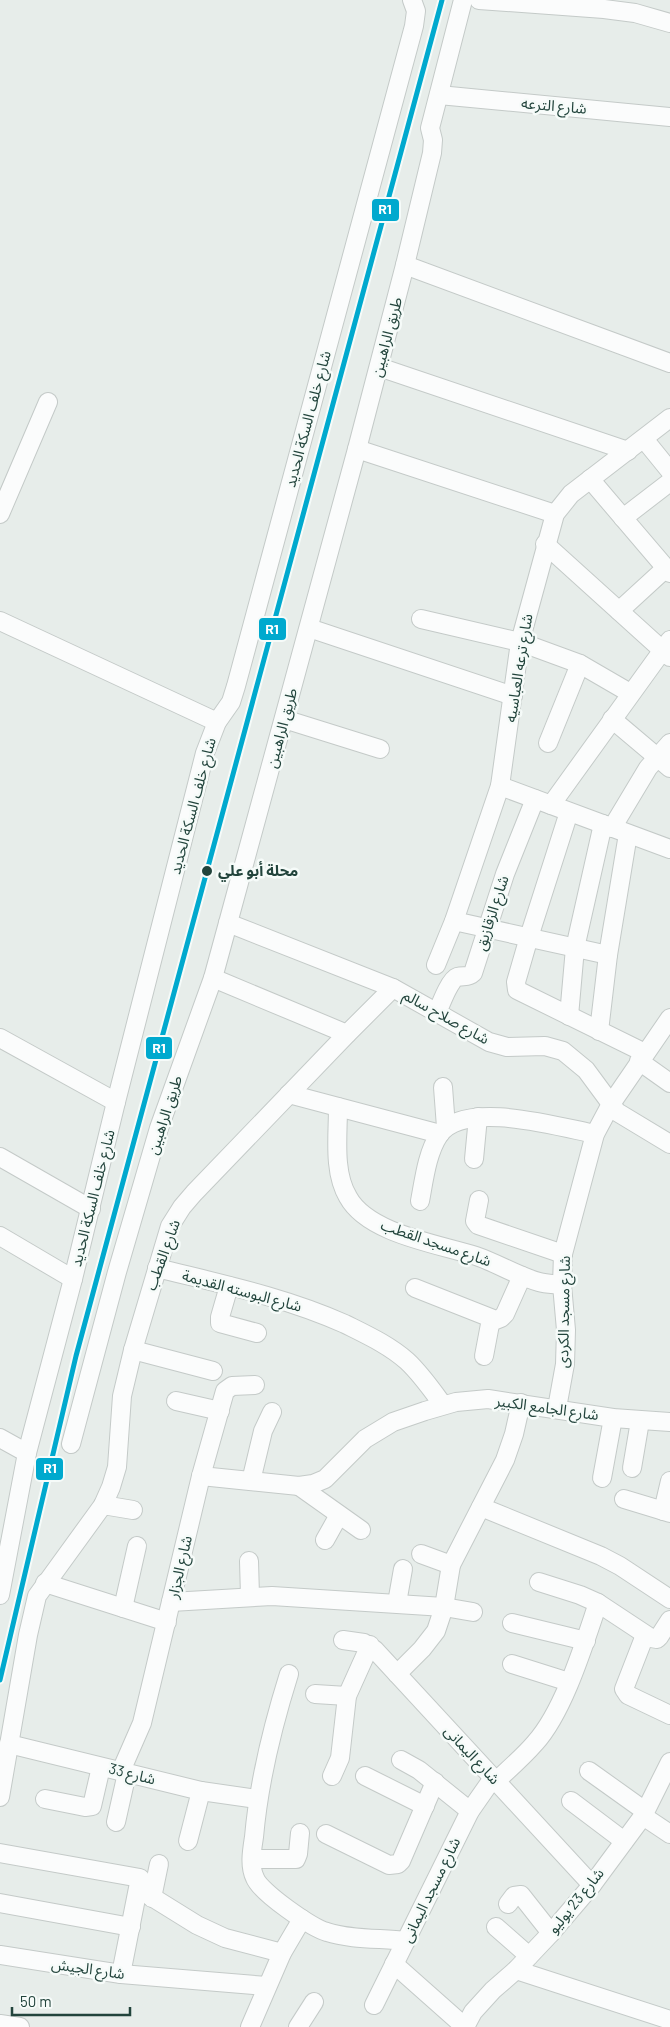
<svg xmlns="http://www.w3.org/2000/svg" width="670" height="2027" font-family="Barlow,'Noto Sans Arabic',sans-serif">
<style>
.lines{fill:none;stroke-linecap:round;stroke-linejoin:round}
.minor-casing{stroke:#c4cac8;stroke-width:20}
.minor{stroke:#fbfcfc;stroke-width:18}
.rail-1-casing{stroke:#f6fbf9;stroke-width:9}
.rail-1{stroke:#00a9ce;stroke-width:5}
.stop-dot{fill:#22443c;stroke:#f6fbf9;stroke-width:2}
.labels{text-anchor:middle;stroke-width:5;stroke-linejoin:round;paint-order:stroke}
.street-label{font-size:15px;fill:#22443c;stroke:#f6fbf9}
.stop-label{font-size:15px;font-weight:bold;fill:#22443c;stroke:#f6fbf9;text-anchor:start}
.line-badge{stroke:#f6fbf9;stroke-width:2}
.badge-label{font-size:14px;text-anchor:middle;font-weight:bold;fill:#fff}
</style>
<rect width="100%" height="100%" fill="#e7edea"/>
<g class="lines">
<defs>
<g id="minor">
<path d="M479,0l125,9 31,4 35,10"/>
<path d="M439,95l231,22"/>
<path d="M405,265l265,98"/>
<path d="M379,367l249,84"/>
<path d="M644,439l26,32"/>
<path d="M357,449l198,65"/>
<path d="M590,479l80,94"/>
<path d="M0,514l48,-112"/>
<path d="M623,518l47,-36"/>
<path d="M545,544l125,113"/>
<path d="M619,611l47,-43"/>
<path d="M421,619l99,23 60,22 50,29"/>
<path d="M0,621l217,101"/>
<path d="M309,628l204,68"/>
<path d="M284,719l96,30"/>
<path d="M612,719l58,49"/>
<path d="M548,743l32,-79"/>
<path d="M500,786l170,63"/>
<path d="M551,805l119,-165"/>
<path d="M569,812l-40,125 -13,45 1,8 128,63"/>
<path d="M612,828l36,-60 22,-25"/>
<path d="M454,921l154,34"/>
<path d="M228,923l165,65 96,54 18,5 38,-1 18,5 23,19 31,42 53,32"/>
<path d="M436,965l18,-44 46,-135 20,-144 35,-128 16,-20 99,-76"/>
<path d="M213,978l134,56"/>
<path d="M437,1013c3,-7 13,-34 20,-36 7,-2 11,1 16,-4l32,-99 30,-75"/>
<path d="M569,1016l6,-68 28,-124"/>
<path d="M599,1031l9,-76 20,-121"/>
<path d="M0,1038l116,64"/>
<path d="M639,1061l31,22"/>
<path d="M443,1087l3,40"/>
<path d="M289,1094l151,40"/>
<path d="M338,1107c0,29 -5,65 10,90 20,37 91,47 128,59 21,7 41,20 63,26 7,2 15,2 23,3"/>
<path d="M0,1157l91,52"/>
<path d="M474,1159l4,-42"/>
<path d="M479,1200l-4,21 3,4 85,29"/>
<path d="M420,1201c4,-21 7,-48 19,-66 25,-36 120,-8 156,-1"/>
<path d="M0,1236l73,43"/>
<path d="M157,1268c64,16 128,29 188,56 22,11 44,21 62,37 14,13 25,29 36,44"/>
<path d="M229,1286l-9,31v6l37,10"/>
<path d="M415,1288l81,32 5,-2 4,-4 17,-38"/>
<path d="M133,1350l80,21"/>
<path d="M484,1356l7,-37"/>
<path d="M176,1401l44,10"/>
<path d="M557,1408l8,-44 1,-34 -4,-45 1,-31 32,-120 16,-30 59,-86"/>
<path d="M0,1438l27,15"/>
<path d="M71,1444l46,-172 42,-144 54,-150 15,-55 129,-474 48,-184 27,-112 1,-13 -3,-12 33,-128"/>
<path d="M632,1468l8,-47"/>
<path d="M201,1476l98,10 14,-2 12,-5 40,-40 28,-17 32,-11 31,-9 32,-3 125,19 57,4"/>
<path d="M602,1478l11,-60"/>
<path d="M251,1481l12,-50 9,-19"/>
<path d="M299,1486l62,44"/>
<path d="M624,1499l46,14"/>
<path d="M103,1505l30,5"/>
<path d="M481,1507l120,49 19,10 50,33"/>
<path d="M663,1511l7,-30"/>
<path d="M325,1540l14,-25"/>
<path d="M421,1554l30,11"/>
<path d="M249,1561l1,35"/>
<path d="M539,1582l41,13 18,8 53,35 6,1 2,-2 11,-17"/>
<path d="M45,1583l122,39"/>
<path d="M0,1595l27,-142 46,-174 43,-177 89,-349 12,-31 14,-20 5,-16 178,-660 2,-15 -4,-11"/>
<path d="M171,1602l101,-6 172,11 29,5"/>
<path d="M397,1603l6,-34"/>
<path d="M123,1608l14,-62"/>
<path d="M512,1623l74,18"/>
<path d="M645,1635l-21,54 4,6 42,20"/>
<path d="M343,1640l21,3 11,7 217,235"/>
<path d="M512,1664l57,18"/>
<path d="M289,1674c-17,54 -30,106 -35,163 -2,13 -5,29 1,41 5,14 57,50 72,54 25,8 54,6 79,9"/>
<path d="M397,1674l25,-25 14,-18 8,-24 7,-42 54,-105 9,-26 7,-31"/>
<path d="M315,1694l32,2"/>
<path d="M9,1744l192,47 56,8"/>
<path d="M401,1760l18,10 51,41"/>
<path d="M121,1771l21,-48 59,-247 24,-85 7,-5 23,-1"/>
<path d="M589,1771l56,40"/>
<path d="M332,1776l8,-18 7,-62 23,-51"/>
<path d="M365,1776l60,30"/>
<path d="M496,1781c13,-12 27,-24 39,-38 29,-32 49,-99 63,-140"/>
<path d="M0,1797l28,-162 9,-39 66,-91 8,-18 6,-20 5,-71 11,-46 37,-124 12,-19 12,-14 153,-159 46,-46"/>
<path d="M45,1799l40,8 7,-1 9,-39"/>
<path d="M571,1801l53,40"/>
<path d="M643,1816l27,18"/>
<path d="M116,1822l11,-49"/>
<path d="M326,1834l63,31 9,-1 3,-3 34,-79"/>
<path d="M188,1841l13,-50"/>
<path d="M0,1853l140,25 -19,96"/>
<path d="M252,1859h44l2,-5 2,-21"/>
<path d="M139,1889l58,36 28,13 57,15"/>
<path d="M152,1898l7,-34"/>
<path d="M0,1903l131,24"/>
<path d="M508,1904l6,-8 7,-1 30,38"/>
<path d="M496,1927l33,29"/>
<path d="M0,1955l121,19 146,12"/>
<path d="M394,1964l71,63"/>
<path d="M516,1970l154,50"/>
<path d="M374,2005l96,-194 23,-33"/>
<path d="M0,2024l20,3"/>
<path d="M250,2027l32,-74 20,-34"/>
<path d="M298,2027l16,-25"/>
<path d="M465,2027l8,-15 20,-22 23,-20 35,-37 41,-48 51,-69 27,-54"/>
</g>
</defs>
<use href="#minor" class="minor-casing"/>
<use href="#minor" class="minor"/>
<defs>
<path id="rail-1" d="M0,1680l76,-324 366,-1356"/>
</defs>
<use href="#rail-1" class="rail-1-casing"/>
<use href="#rail-1" class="rail-1"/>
</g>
<circle class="stop-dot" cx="207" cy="871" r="6"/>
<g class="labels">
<g class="street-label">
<text transform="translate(554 106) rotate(5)" y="5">شارع الترعه</text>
<text transform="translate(387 337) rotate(-75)" y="5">طريق الراهبين</text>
<text transform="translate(308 419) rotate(-75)" y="5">شارع خلف السكة الحديد</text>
<text transform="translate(519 668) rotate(-81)" y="5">شارع ترعه العباسيه</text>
<text transform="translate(282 728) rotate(-75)" y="5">طريق الراهبين</text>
<text transform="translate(193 806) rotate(-75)" y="5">شارع خلف السكة الحديد</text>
<text transform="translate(492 913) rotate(-72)" y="5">شارع الزقازيق</text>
<text transform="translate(446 1017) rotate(29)" y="5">شارع صلاح سالم</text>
<text transform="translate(165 1115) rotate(-72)" y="5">طريق الراهبين</text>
<text transform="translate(93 1198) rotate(-76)" y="5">شارع خلف السكة الحديد</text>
<text transform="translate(436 1243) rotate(19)" y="5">شارع مسجد القطب</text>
<text transform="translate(163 1255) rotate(-70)" y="5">شارع القطب</text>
<text transform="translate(242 1291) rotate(15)" y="5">شارع البوسته القديمة</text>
<text transform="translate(564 1312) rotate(-89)" y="5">شارع مسجد الكردى</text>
<text transform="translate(547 1408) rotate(8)" y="5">شارع الجامع الكبير</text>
<text transform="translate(180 1567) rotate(-77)" y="5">شارع الجزار</text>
<text transform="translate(472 1755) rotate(47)" y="5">شارع اليمانى</text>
<text transform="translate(132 1774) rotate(14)" y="5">شارع 33</text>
<text transform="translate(431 1890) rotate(-64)" y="5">شارع مسجد اليمانى</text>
<text transform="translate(576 1901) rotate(-51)" y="5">شارع 23 يوليو</text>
<text transform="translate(88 1969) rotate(8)" y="5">شارع الجيش</text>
</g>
<g class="stop-label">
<text x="218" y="876">محلة أبو علي</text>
</g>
</g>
<g class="line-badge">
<rect x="371" y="198" width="29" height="24" rx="5" fill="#00a9ce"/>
<rect x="258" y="617" width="29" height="24" rx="5" fill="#00a9ce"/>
<rect x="145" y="1036" width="28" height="24" rx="5" fill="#00a9ce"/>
<rect x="35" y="1457" width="29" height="24" rx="5" fill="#00a9ce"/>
</g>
<g class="badge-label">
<text x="385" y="214">R1</text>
<text x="272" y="634">R1</text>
<text x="159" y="1053">R1</text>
<text x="50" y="1473">R1</text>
</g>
<path d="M12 2007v8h118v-8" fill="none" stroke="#22443c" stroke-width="2.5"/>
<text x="20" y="2007" font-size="15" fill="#22443c" stroke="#f6fbf9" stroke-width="4" paint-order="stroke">50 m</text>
</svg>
